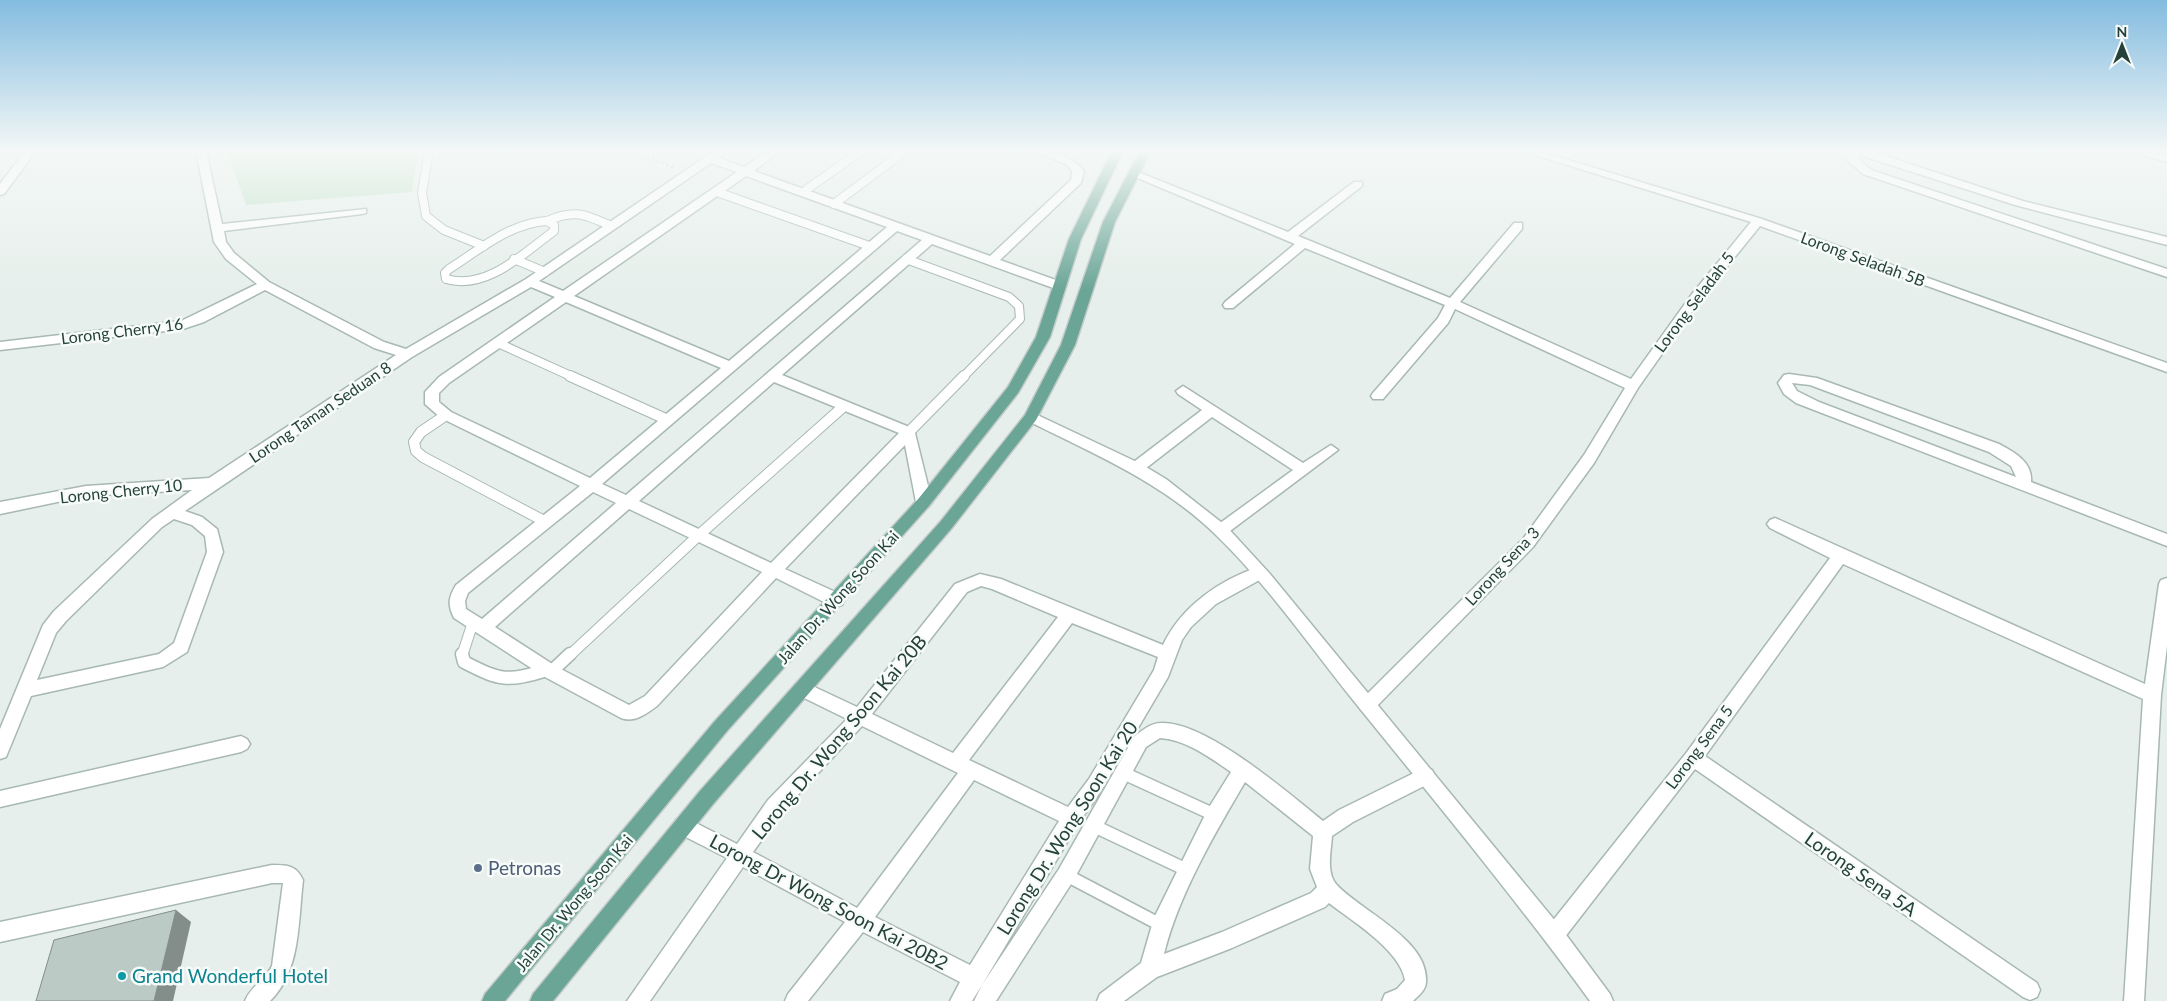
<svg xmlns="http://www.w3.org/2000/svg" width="2167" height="1001" font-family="Lato,sans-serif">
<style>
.green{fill:#bfe0c8}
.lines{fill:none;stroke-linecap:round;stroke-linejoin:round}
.service-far2-casing{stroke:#a8b8b2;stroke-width:10}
.service-far1-casing{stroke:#a8b8b2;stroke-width:12}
.service-casing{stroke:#a8b8b2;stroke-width:15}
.minor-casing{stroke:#a8b8b2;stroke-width:3}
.tertiary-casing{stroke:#a8b8b2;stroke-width:3}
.primary-casing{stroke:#c2cac8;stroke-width:3}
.path{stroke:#86b3a5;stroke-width:2.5;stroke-dasharray:2 3;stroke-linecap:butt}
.service-far2{stroke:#fff;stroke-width:8}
.service-far1{stroke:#fff;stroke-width:10}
.service{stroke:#fff;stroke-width:12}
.minor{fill:#fff;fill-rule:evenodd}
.tertiary{fill:#fff;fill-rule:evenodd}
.primary{fill:#6aa596;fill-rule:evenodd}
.shaded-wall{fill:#838d89}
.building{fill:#bbcac4;stroke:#838d89}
.service-dot{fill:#5c6f8a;stroke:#f7fbf9;stroke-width:2}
.culture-dot{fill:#0f9aa8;stroke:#f7fbf9;stroke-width:2}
.labels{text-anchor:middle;stroke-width:5;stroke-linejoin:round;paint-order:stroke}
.street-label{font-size:16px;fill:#24423a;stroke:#f7fbf9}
.near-street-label{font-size:19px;fill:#24423a;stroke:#f7fbf9}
.near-service-label{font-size:19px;fill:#4e5e75;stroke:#f7fbf9;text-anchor:start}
.near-culture-label{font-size:19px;fill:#0d838f;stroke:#f7fbf9;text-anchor:start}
</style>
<rect width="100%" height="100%" fill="#e6efeb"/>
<path class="green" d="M227,151h190l-5,41 -166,13z"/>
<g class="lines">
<defs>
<g id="service-far2">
<path d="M429,151l-7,42 4,23 18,14 40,16"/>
<path d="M717,192l155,55"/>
<path d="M803,192l58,-41"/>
<path d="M834,204l71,-53"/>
<path d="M547,221l7,4v6c-30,22 -68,60 -108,48l-1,-6 4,-4c30,-19 61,-46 98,-48z"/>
<path d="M547,221c27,-12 38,-7 64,5"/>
<path d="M514,259l31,13"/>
<path d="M906,259l103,38 10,9 1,13 -57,58"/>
<path d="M498,343l75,34"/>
</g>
<g id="service-far1">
<path d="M570,376l98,44"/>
<path d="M446,415l-25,17 -7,10 2,9 7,6 123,65"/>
<path d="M909,432l55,-56"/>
<path d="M462,656l11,-34"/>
<path d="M569,656l130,-121 145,-129"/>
</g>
<g id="service">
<path d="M462,654l2,8c37,19 43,20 83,8"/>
<path d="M551,672l19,-18"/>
<path d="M1123,773l92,42"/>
<path d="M1094,826l93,44"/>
<path d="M1066,875l95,50"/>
</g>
<g id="minor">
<path d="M25,151h11l-32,43 -4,1v-11z"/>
<path d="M196,151h10l16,73 144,-15v4l-4,1 -138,17 2,11 8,11 35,29 115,60 22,7 120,-70 188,-128h13l-8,7 25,9 24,-16h12l-26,20 236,85 81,-76 1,-9 -6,-7 -32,-13c19,0 37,4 50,20l-3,12 -81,77 64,23 2,3 -2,3h-8l-124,-45 -150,131 132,54 18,73 -3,4h-10l-3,-4 -11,-57 -120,124 57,26 2,5 -2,5 -6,1 -6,-1 -54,-27 -119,128c-11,8 -22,17 -36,12l-76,-41 -91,-59c-7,-14 -5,-21 2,-33l124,-99 -139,-68 -16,-14v-12l14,-15 116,-80 -24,-10 -119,70 -227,154 17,6 15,12 6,23 -36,100 -24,15 -132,29 -25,61 -6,2v-30l43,-104 11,-14 98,-92 40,-29 -106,6 -86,18v-12l86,-16 123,-8 187,-123 -22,-7 -109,-58 -61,32 -21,7 -183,21v-8l181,-21 76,-37 -31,-25 -12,-17zM711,163l26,9 -174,119 -24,-10zM746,176l141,51 -158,134 -155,-65zM897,231l25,9 -296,255 -24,-11zM566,302l155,66 -131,110 -139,-66 -12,-10v-9l10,-10zM774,382l125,51 -128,130 -132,-62zM593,492l23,11 -134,116 -16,-10 -1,-8 3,-8zM629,509l133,63 -117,124 -16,9 -72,-38 -62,-40zM174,519l18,6 13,11 2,16 -33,91 -15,11 -122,26 19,-47 10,-12 96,-94z"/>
<path d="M1522,151h17l223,68 405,144v9l-407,-146 -60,74 -62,88 -44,75 -61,84 -160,163 -6,2 -6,-2 -3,-5 3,-5 162,-161 61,-84 41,-67 -170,-79 -7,14 -65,76h-10l-2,-3 2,-3 65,-75 7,-13 -140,-57 -72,60h-8l-2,-3 2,-3 70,-58 -167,-70 6,-3 4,1 150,60 66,-50h8v4l-64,50 152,62 64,-75h8v6l-62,73 171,77 61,-85 59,-72z"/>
<path d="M1851,151h19l153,50 144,36v8l-152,-40 -155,-50 -2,3 13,12 296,99v8l-304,-103 -17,-15z"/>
<path d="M2129,151h19l19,5v6z"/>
<path d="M1789,374l28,4 182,66c15,8 34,18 32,38l136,52v12l-371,-143 -12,-9 -6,-11 6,-8zM1792,383l18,2 179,67 22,14 5,11 -197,-75 -22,-11z"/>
<path d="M1183,386l120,77 28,-18 7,5 -112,84h-10l-3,-4 3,-4 77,-56 -81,-53 -71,55h-10l-2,-4 2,-4 71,-54 -24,-16 -2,-3z"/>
<path d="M1775,518l370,166 14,-100 2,-4 6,-2v68l-6,49 -17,306h-20l19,-302 -300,-135 -138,192 332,227 3,7 -3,7 -7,3 -7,-3 -328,-228 -134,173 -7,3 -7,-3 -3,-7 3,-7 140,-176 143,-194 -60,-30 -3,-4 3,-4z"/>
<path d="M1259,567l6,2 2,4 -2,4 -49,27 -25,23 -9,13 -14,37 -67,114 -23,33 -96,161 77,-116 75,-132c7,-6 17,-14 27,-14 45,-2 127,70 162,98l16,-11 81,-40 6,-2 6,2 3,6 -3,6 -79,40 -21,14c-1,15 -6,36 4,48 24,27 93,55 90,98 0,8 -8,14 -13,19h-31l3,-7 12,-5 8,-9c-5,-30 -53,-59 -76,-77l-4,4 -93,41 -75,29 -33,24h-27l3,-7 41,-31 13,-45 54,-109 23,-37c-22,-15 -44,-32 -71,-34l-14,9 -73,134 -77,120h-22l8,-16 -10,16h-22l10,-19 -97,-50 -55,69h-23l3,-7 57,-72 -102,-55 -93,134h-23l100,-143 -51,-26 -2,-6 2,-6 7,-3 7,3 47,24 31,-44 79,-81 -51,-25 -3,-5 3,-5 6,-2 6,2 49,23 98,-123 25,-10 21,5 162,66c18,-38 56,-65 96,-78zM981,586l11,3 66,28 -105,136 -81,-39 95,-122zM1072,623l86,34 -4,13 -65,109 -21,28 -99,-47zM862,726l96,47 -101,135 -104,-56 29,-40zM974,780l85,41 -89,144 -95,-48zM1245,782l68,54 -3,33 7,18 -6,6 -89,39 -58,22c14,-58 51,-121 81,-172z"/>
<path d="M241,736l6,3 3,5 -3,5 -6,3 -241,55v-16z"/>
<path d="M272,865c15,0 24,0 31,15 -5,41 -2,91 -33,121h-25c5,-14 20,-21 27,-35l11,-83h-11l-272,59v-20z"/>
</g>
<path id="tertiary" d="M1031,412l110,52 25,15 60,47 44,48 291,354 49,66 3,7h-23c-75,-103 -157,-202 -237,-301 -44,-55 -87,-117 -137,-165 -54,-53 -124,-82 -190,-115l-2,-3z"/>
<g id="primary">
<path d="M1112,151h11l-42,88 -31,98 -32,56 -89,113 -202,225 -222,270h-23l3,-7 230,-273 204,-223 89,-111 28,-50 33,-98z"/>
<path d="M1140,151h11l-36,71 -40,123 -39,75 -85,109 -237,274 -161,198h-23l3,-7 167,-203 241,-270 84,-106 36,-70 42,-123z"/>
</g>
</defs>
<use href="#service-far2" class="service-far2-casing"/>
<use href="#service-far1" class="service-far1-casing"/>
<use href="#service" class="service-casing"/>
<use href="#minor" class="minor-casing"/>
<use href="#tertiary" class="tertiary-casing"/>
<use href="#primary" class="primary-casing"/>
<path class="path" d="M629,151l44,16"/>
<use href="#service-far2" class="service-far2"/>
<use href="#service-far1" class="service-far1"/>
<use href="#service" class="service"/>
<use href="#minor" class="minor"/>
<use href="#tertiary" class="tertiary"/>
<use href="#primary" class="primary"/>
</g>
<path class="shaded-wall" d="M176,910l15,12 -18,79h-19z"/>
<path class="building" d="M176,910l-22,91h-118l18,-61z"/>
<linearGradient id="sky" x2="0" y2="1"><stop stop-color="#84bce0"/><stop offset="0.52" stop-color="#f4f8f6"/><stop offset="1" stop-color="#f4f8f6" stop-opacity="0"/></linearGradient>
<rect width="2167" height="291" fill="url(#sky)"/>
<circle class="service-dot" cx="478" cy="868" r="5"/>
<circle class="culture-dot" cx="122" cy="976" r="5"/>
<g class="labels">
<g class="street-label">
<text transform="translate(1863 259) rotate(20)" y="6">Lorong Seladah 5B</text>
<text transform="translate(1694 302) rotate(-53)" y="6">Lorong Seladah 5</text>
<text transform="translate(122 331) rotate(-7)" y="6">Lorong Cherry 16</text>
<text transform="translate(320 412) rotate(-34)" y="6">Lorong Taman Seduan 8</text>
<text transform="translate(121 491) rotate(-6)" y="6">Lorong Cherry 10</text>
<text transform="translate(1502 566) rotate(-47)" y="6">Lorong Sena 3</text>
<text transform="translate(838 597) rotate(-48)" y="6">Jalan Dr. Wong Soon Kai</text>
<text transform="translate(1699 747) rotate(-53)" y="6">Lorong Sena 5</text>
<text transform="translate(574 903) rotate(-50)" y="6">Jalan Dr. Wong Soon Kai</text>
</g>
<g class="near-street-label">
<text transform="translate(839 737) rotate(-50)" y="7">Lorong Dr. Wong Soon Kai 20B</text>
<text transform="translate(1067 828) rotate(-58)" y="7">Lorong Dr. Wong Soon Kai 20</text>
<text transform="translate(1861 874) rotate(35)" y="7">Lorong Sena 5A</text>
<text transform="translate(829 902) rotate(28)" y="7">Lorong Dr Wong Soon Kai 20B2</text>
</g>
<g class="near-service-label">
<text x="488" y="875">Petronas</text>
</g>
<g class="near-culture-label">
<text x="132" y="983">Grand Wonderful Hotel</text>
</g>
</g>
<g transform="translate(2122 45)" stroke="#f7fbf9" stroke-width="4" paint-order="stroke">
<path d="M0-4L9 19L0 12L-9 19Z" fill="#24423a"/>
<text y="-8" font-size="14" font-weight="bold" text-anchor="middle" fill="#24423a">N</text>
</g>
</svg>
